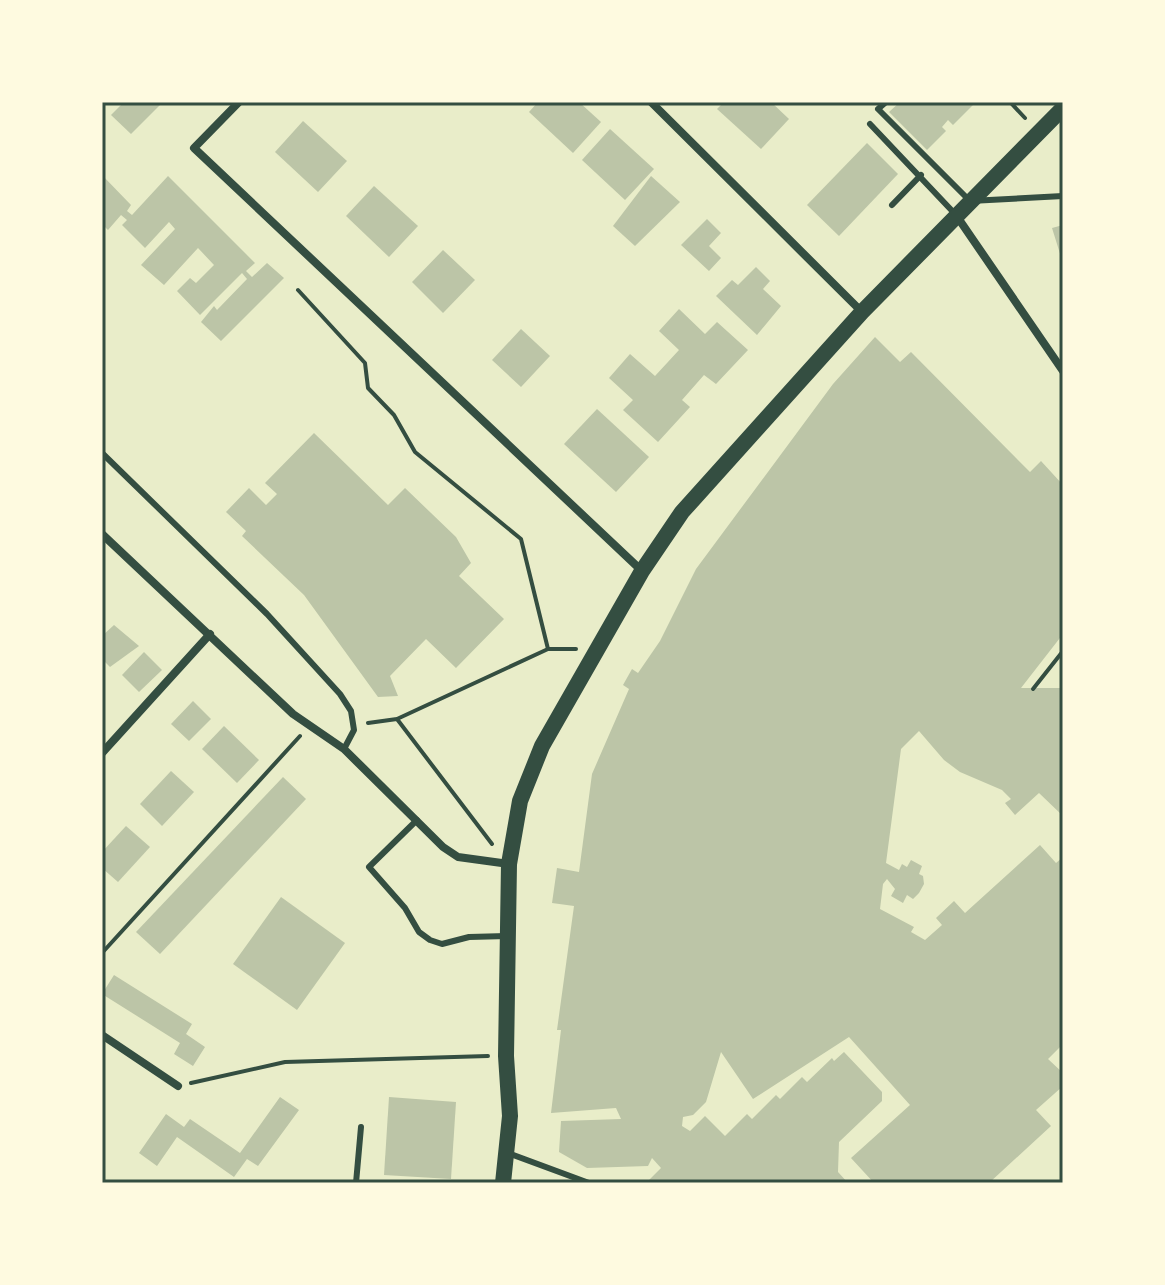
<svg xmlns="http://www.w3.org/2000/svg" width="1165" height="1285" font-family="'Sofia Sans Condensed',sans-serif">
<style>
.building{fill:#bcc5a7}
.lines{fill:none;stroke-linecap:round;stroke-linejoin:round}
.path{stroke:#344e41;stroke-width:4}
.service{stroke:#344e41;stroke-width:6}
.minor{stroke:#344e41;stroke-width:8}
.secondary{stroke:#344e41;stroke-width:16}
.neatline{fill:none;stroke:#344e41;stroke-width:3}
</style>
<rect width="100%" height="100%" fill="#e9edc9"/>
<g class="building">
<path d="M124,102h39l-32,32 -20,-19z"/>
<path d="M538,102h41l22,20 -28,31 -44,-41z"/>
<path d="M724,102h47l18,17 -28,30 -44,-40z"/>
<path d="M900,102h70l3,3 -20,20 -5,-5 -6,7 4,4 -19,19 -38,-38z"/>
<path d="M303,121l44,40 -29,31 -43,-40z"/>
<path d="M610,129l44,40 -29,31 -43,-40z"/>
<path d="M867,143l31,31 -59,62 -32,-31z"/>
<path d="M102,175l29,30 -4,6 5,4 36,-39 87,87 -9,8 6,6 15,-14 17,15 -63,63 -20,-19 13,-16 3,4 30,-31 -5,-6 -42,42 -23,-24 13,-13 6,5 18,-18 -16,-17 -34,37 -23,-20 34,-36 -6,-7 -24,26 -23,-23 5,-5 -6,-5 -13,15 -6,-6z"/>
<path d="M651,176l29,26 -45,44 -22,-20z"/>
<path d="M374,186l44,40 -29,31 -43,-41z"/>
<path d="M707,219l14,14 -12,13 12,12 -12,13 -28,-26z"/>
<path d="M1063,225v35h-1l-10,-32z"/>
<path d="M443,250l32,30 -32,33 -31,-31z"/>
<path d="M756,267l14,14 -7,8 18,17 -24,29 -41,-39 16,-16 6,5z"/>
<path d="M679,309l26,25 12,-12 31,28 -32,34 -12,-9 -22,25 8,7 -32,35 -35,-32 10,-10 -24,-22 21,-24 25,22 24,-26 -20,-19z"/>
<path d="M521,329l29,27 -29,31 -29,-27z"/>
<path d="M875,337l25,25 11,-10 119,120 11,-11 22,24v149l-42,54h42v128l-24,-23 -24,22 -10,-12 6,-4 -9,-9 -42,-18 -16,-12 -25,-29 -18,18 -15,114 13,7 3,-6 5,3 4,-7 11,6 -3,8 4,2 1,8 -5,9 -6,6 -6,-4 -4,8 -12,-7 4,-7 -8,-10 -4,5 -3,25 34,18 -3,5 14,8 17,-15 -6,-7 18,-17 11,12 75,-68 16,18 7,-6v187l-15,15 15,14v13l-27,24 15,16 -62,57h-115l-23,-25 59,-53 -61,-68 -96,62 -32,-47 -15,50 -13,13 -10,2 -1,9 8,5 15,-15 20,20 22,-22 5,5 24,-24 4,4 22,-22 5,5 25,-24 2,3 10,-9 38,40v9l-43,41 -1,30 10,11h-202l15,-15 -9,-10 -4,8 -61,2 -28,-16 2,-31 60,-2 -5,-11 -65,5 10,-83h-4l17,-124 -22,-3 5,-35 22,4 13,-98 37,-85 -6,-4 9,-16 6,4 22,-32 36,-72 137,-185z"/>
<path d="M597,409l52,48 -33,35 -52,-48z"/>
<path d="M314,433l74,72 17,-17 51,49 15,26 -12,13 45,43 -48,49 -30,-29 -36,37 8,20 -20,1 -74,-102 -62,-59 4,-5 -20,-19 23,-24 17,17 11,-11 -12,-11z"/>
<path d="M114,625l25,21 -29,21 -8,-8v-23z"/>
<path d="M144,652l18,18 -23,22 -17,-17z"/>
<path d="M193,701l18,18 -22,22 -18,-17z"/>
<path d="M224,726l35,34 -22,23 -35,-34z"/>
<path d="M171,771l23,21 -32,34 -22,-22z"/>
<path d="M283,777l23,22 -146,155 -24,-22z"/>
<path d="M126,826l24,21 -32,35 -16,-14v-16z"/>
<path d="M281,897l64,46 -48,67 -64,-46z"/>
<path d="M114,975l78,49 -6,10 19,13 -12,19 -19,-12 6,-11 -78,-49z"/>
<path d="M280,1097l19,13 -41,56 -11,-7 -13,18 -57,-40 -20,29 -18,-13 27,-39 18,13 6,-8 50,34z"/>
<path d="M389,1097l67,5 -5,77 -67,-4z"/>
</g>
<g class="lines">
<g class="path">
<path d="M1010,102l15,16"/>
<path d="M298,290l67,73 3,25 26,27 21,37 106,87 27,110"/>
<path d="M1033,689l30,-38"/>
<path d="M397,719l95,125"/>
<path d="M368,723l29,-4 151,-70h28"/>
<path d="M102,953l198,-217"/>
<path d="M191,1083l94,-21 203,-6"/>
</g>
<g class="service">
<path d="M886,102l-8,7 92,92 93,-5"/>
<path d="M870,124l86,91"/>
<path d="M892,205l29,-30"/>
<path d="M102,453l165,161 73,80 11,17 3,19 -10,19"/>
<path d="M417,820l-48,47 36,41 14,24 11,8 12,4 27,-7 38,-1"/>
<path d="M508,1153l81,30"/>
<path d="M356,1183l5,-56"/>
</g>
<g class="minor">
<path d="M239,102l-45,46 448,423"/>
<path d="M651,102l211,210"/>
<path d="M956,215l107,156"/>
<path d="M102,534l191,180 51,35 99,98 15,10 51,7"/>
<path d="M102,753l108,-119"/>
<path d="M102,1035l76,51"/>
</g>
<path class="secondary" d="M503,1183l7,-67 -4,-60 3,-192 11,-63 22,-55 100,-175 40,-59 180,-200 201,-204"/>
</g>
<rect width="1165" height="1285" fill="none" stroke="#fefae0" stroke-width="208"/>
<rect x="104" y="104" width="957" height="1077" class="neatline"/>
</svg>
